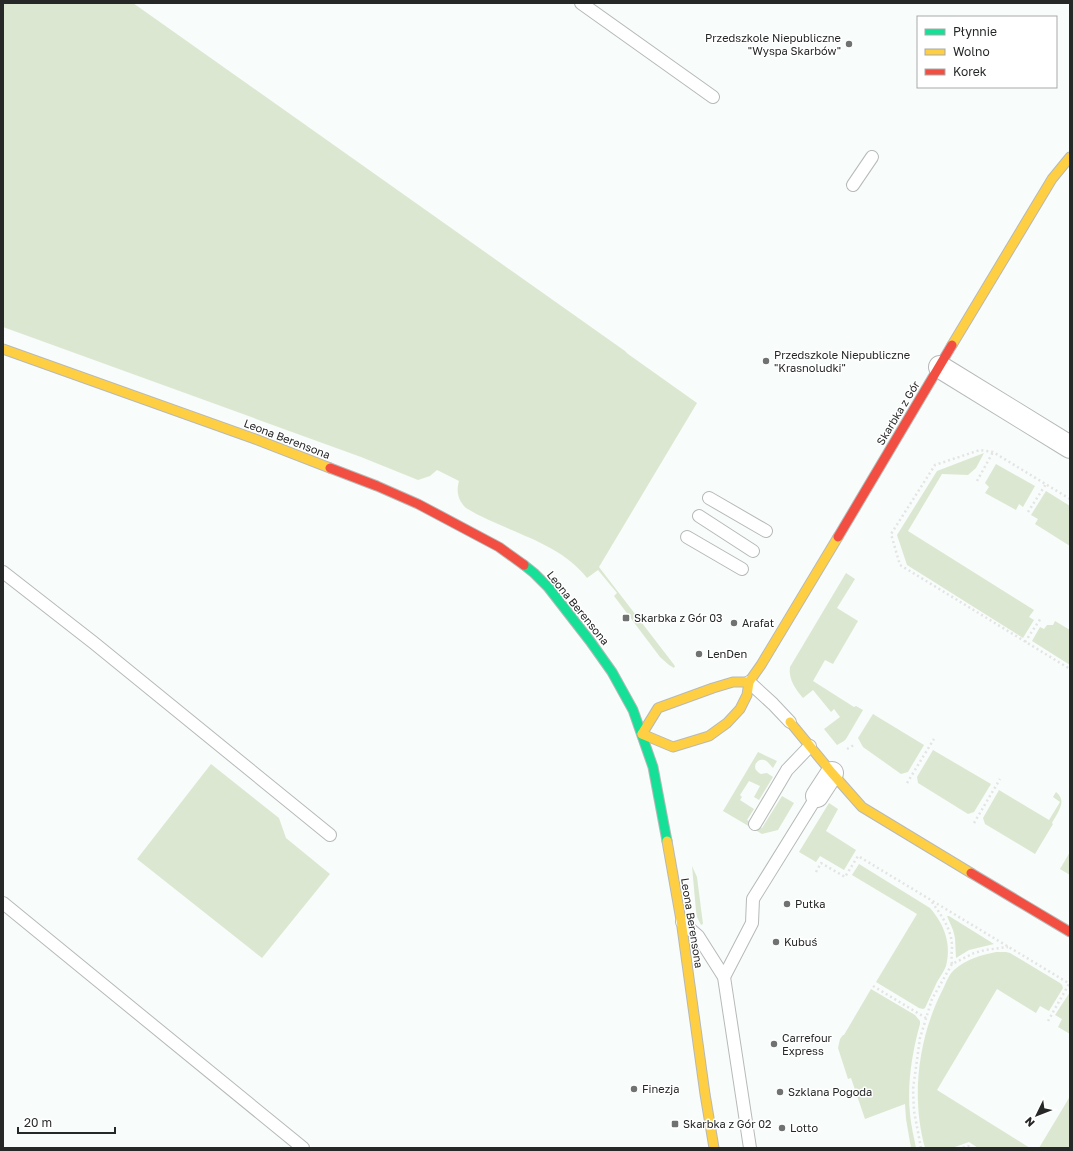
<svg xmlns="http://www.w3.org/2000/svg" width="1073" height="1151" font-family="'Golos Text',sans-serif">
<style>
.green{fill:#dce7d1}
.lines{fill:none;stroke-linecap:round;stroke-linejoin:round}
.lane-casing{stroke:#b6b9b8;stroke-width:14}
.street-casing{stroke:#b6b9b8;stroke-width:24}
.fast-casing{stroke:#b6b9b8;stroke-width:11}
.slow-casing{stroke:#b6b9b8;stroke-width:11}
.jam-casing{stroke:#b6b9b8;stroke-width:11}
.path{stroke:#e4e4e4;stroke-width:2.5;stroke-dasharray:2 3;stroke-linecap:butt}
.lane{stroke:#fefffe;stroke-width:12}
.street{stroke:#fefffe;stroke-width:22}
.fast{stroke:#16e098;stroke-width:9}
.slow{stroke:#ffcf43;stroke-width:9}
.jam{stroke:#f24e42;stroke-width:9}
.poi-dot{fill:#707271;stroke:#fff;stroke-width:1.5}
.labels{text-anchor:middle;stroke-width:3;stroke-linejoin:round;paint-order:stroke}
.poi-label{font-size:11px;fill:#262827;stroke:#fff;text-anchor:start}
.street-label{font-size:11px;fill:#262827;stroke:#fff}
</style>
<rect width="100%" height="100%" fill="#f8fcfb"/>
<g class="green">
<path d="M3,3h130l492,348 3,3 69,49 -98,164 76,99 -1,2 -5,-3 -9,-8 -46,-61 3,-3 -19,-23 -11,8c-28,-37 -82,-46 -121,-70 -8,-8 -10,-16 -7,-27l-22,-11 -7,6 -12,4 -57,-23 -358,-130z"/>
<path d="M984,453l-8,15 -8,7 -26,-1 -34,57 126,79 -5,7 5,3 -11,18 -116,-73 -10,-30 40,-64z"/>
<path d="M996,464l39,22 -12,21 -4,-3 -3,6 -31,-17 4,-6 -4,-4z"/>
<path d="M1046,491l24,15v40l-35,-22 3,-5 -7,-4z"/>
<path d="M846,573l9,6 -18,29 21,13 -25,43 -8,-4 -12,21 41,26 2,-1 7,4 -17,29 -2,2 -7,4 -13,-16 16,-12 -6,-8 -3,3 -18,-22 -10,8c-7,-8 -15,-19 -13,-31z"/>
<path d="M1055,621l15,9v35l-38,-24 8,-14 4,2 3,-4h6z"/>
<path d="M873,714l51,31 -16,27 -7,2 -38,-27 -5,-9z"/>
<path d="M933,750l58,34 -17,28 -6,2 -50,-31 -1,-6z"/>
<path d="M758,752l19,9 -4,7c-3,-3 -5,-7 -9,-8 -6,-2 -11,5 -8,10 1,1 4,4 5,4l6,-1 6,4 -14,23 -5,-3 6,-11 -11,-5 -9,14 2,2 -2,3 14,9 -7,11 15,8 20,-32 12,7 -16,27 -16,4 -39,-23z"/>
<path d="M211,764l68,54 7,20 44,36 -68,84 -125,-99z"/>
<path d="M999,790l50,30 11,-18 -7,-5 3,-5c12,9 1,21 -4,31l1,1 -18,30 -50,-30 -2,-6z"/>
<path d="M829,803l9,6 -12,22 30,19 -12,20 -24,-14 -4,6 -17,-10z"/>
<path d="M1070,852v23l-10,-6z"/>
<path d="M859,864l71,44c14,16 22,36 16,58 -2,5 -6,11 -9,16 -4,9 -8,17 -12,26l-2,1 -4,-1 -43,-26 41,-68 -65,-39z"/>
<path d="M692,866l5,11 6,47 -2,1 -4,-8 -1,-6z"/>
<path d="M947,916h2l45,28 -25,6 -13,8 -1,-20 -2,-8z"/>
<path d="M996,952h10l4,1 50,30 2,2 1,3 -14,23 -9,-5 -4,7 -39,-24 -60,101 93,58h-52l-9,-6 -17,6h-27c-14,-50 -7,-108 16,-155 4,-7 7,-18 13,-23 12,-11 28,-15 42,-18z"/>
<path d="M871,989l44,26 5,6v3c-8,29 -13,60 -10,90 1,12 4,23 6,34h-5l-5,-29 -1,-15 -40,15 -14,-41 -3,1 -10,-31 2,-9 3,-4h1z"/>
<path d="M1070,992v42l-12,-7 4,-8 -7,-4z"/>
<path d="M1070,1096v52h-31l27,-45z"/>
</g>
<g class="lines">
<defs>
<g id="lane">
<path d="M581,3l132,94"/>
<path d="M853,185l19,-28"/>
<path d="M709,498l57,33"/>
<path d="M699,516l54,35"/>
<path d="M687,537l55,32"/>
<path d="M3,572l91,71 236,192"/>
<path d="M749,682l24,22 17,18"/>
<path d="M755,824l32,-54 23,-24"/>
<path d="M3,903l300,245"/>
<path d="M682,922l16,14 26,41 26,171"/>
<path d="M724,977l28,-54 1,-24 64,-103"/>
</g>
<g id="street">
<path d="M940,367l130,80"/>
<path d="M817,796l15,-23"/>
</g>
<path id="fast" d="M524,565l10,8 14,14 42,54 22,31 21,38 20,57 14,74"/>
<g id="slow">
<path d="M952,345l100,-166 18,-22"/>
<path d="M3,349l252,90 75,29"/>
<path d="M790,722l42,51 30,34 109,66"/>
<path d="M642,734l31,13 36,-11 18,-13 13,-14 7,-14 2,-13 12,-17 77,-128"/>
<path d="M642,734l16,-26 55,-20 20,-6h16"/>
<path d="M667,841l14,79 24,174 9,54"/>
</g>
<g id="jam">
<path d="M330,468l47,18 41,18 81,43 25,18"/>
<path d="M838,537l114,-192"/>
<path d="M971,873l99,59"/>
</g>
</defs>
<use href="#lane" class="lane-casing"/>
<use href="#street" class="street-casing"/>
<use href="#fast" class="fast-casing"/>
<use href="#slow" class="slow-casing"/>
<use href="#jam" class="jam-casing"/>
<g class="path">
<path d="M977,481l16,-29"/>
<path d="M1070,499l-77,-47 -13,-2 -45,15 -44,69 9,31 170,104"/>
<path d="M1028,512l18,-28"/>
<path d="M1025,642l16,-24"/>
<path d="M847,749l7,-4"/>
<path d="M907,783l27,-44"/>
<path d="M974,823l26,-44"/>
<path d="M816,872l5,-9 24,14 13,-21 212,128"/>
<path d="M932,902c9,13 19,26 20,43 0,6 -1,12 0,19"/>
<path d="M873,986l53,32"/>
<path d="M1048,1021l21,-37"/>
<path d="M921,1148l-7,-37 -1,-22 7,-51 12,-39 20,-35 22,-11 11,-3 23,-3"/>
<path d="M963,1148l5,-2 3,2"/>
</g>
<use href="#lane" class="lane"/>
<use href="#street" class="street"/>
<use href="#fast" class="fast"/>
<use href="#slow" class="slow"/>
<use href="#jam" class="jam"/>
</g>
<g class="poi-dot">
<circle cx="849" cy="44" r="4"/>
<circle cx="766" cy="361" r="4"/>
<rect x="622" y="614" width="8" height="8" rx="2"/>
<circle cx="734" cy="623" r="4"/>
<circle cx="699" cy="654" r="4"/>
<circle cx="787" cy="904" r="4"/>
<circle cx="776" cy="942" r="4"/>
<circle cx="774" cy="1044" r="4"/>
<circle cx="634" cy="1089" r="4"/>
<circle cx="780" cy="1092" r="4"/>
<rect x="671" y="1120" width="8" height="8" rx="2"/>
<circle cx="782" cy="1128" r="4"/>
</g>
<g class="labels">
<g class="poi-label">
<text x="841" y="42" text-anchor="end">Przedszkole Niepubliczne<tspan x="841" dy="13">"Wyspa Skarbów"</tspan></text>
<text x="774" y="359">Przedszkole Niepubliczne<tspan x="774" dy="13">"Krasnoludki"</tspan></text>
<text x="634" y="622">Skarbka z Gór 03</text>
<text x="742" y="627">Arafat</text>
<text x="707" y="658">LenDen</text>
<text x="795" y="908">Putka</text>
<text x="784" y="946">Kubuś</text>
<text x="782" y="1042">Carrefour<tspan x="782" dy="13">Express</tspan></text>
<text x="642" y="1093">Finezja</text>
<text x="788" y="1096">Szklana Pogoda</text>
<text x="683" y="1128">Skarbka z Gór 02</text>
<text x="790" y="1132">Lotto</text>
</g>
<g class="street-label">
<text transform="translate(898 413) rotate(-59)" y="4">Skarbka z Gór</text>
<text transform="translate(287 439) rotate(21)" y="4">Leona Berensona</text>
<text transform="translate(578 608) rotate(51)" y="4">Leona Berensona</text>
<text transform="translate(692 923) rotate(81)" y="4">Leona Berensona</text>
</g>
</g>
<rect width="1073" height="1151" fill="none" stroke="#262827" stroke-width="8"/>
<rect x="917" y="16" width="140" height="72" fill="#ffffff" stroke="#a8a9a9"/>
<rect x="925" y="29" width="20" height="6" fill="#16e098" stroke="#a8a9a9"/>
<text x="953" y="36" font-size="12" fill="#262827">Płynnie</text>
<rect x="925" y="49" width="20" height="6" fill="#ffcf43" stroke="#a8a9a9"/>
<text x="953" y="56" font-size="12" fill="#262827">Wolno</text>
<rect x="925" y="69" width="20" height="6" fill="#f24e42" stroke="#a8a9a9"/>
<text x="953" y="76" font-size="12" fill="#262827">Korek</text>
<g transform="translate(1037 1115) rotate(227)" stroke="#ffffff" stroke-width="3" paint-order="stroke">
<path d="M0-3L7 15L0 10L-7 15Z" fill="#262827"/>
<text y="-6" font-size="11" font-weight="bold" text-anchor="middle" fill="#262827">N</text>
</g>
<path d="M18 1127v6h97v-6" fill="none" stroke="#262827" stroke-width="2"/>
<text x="24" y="1127" font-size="12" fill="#262827" stroke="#ffffff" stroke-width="3" paint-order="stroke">20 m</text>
</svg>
